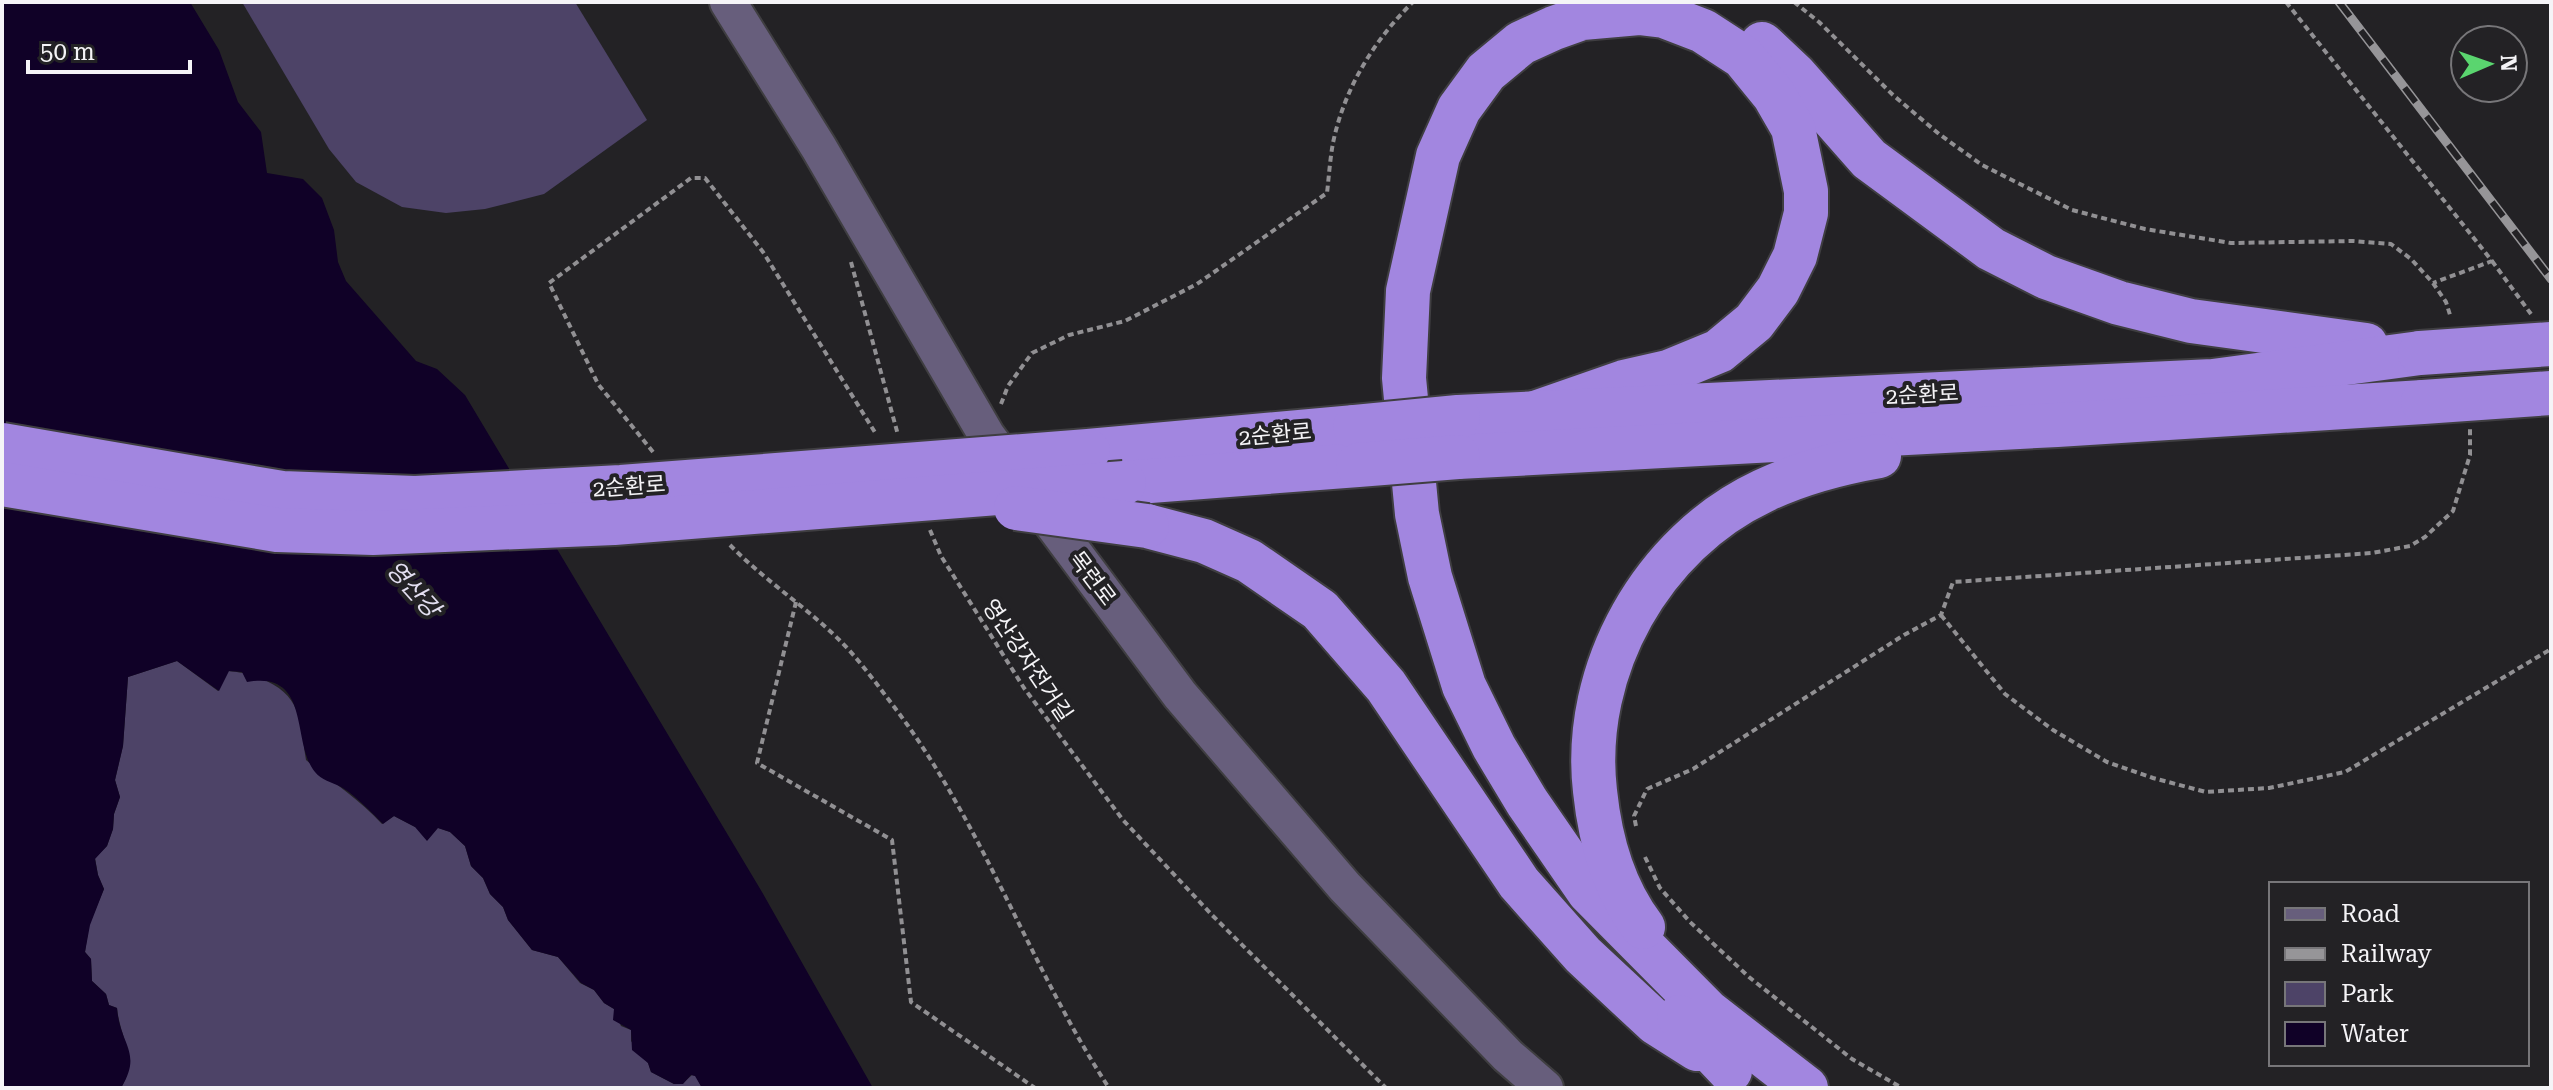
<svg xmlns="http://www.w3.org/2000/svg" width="2553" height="1090" font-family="'Roboto Serif','Noto Sans KR',serif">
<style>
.green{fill:#4d4367}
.water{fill:#100127}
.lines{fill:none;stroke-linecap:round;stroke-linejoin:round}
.secondary-casing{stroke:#3f3e41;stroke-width:40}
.highway-casing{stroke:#3f3e41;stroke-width:48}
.path{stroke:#919093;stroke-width:4;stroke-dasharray:6 4;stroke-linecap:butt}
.secondary{stroke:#675e7c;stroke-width:36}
.highway{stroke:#a286e0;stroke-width:44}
.rail-casing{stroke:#969598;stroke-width:9}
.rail{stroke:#232225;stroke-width:6;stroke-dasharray:18;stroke-linecap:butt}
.highway-bridge-casing{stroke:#3f3e41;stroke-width:48;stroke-linecap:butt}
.highway-bridge{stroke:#a286e0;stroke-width:44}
.labels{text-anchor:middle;stroke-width:8;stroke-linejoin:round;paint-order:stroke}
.street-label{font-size:22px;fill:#f5f4f7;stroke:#232225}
.water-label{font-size:24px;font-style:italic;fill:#e3dff1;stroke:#232225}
</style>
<rect width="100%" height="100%" fill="#232225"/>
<g class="green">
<path d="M242,2h333l72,118 -103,74 -59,15 -39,4 -44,-6 -46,-25 -27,-33z"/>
<path d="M177,661l41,30 10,-20c12,1 20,3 31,7 43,16 41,42 47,82 26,22 53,39 76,64l12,-8 21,11 23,1 12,4 15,14 6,20 12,12 7,16 13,13 5,13 24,30 26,7 22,26 14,7 10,13 10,6 7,17 10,4v11l17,22 3,9 23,12h8l10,-9 4,1 6,12h-581c18,-30 -1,-49 -4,-80l-8,-3 -3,-11 -14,-13 -1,-22 -6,-7 4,-27 15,-36 -6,-14 -3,-17 12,-12 6,-17 1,-15 6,-17 -5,-17 8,-34 5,-69z"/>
</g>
<path class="water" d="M2,2h188l29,48 19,52 23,30 6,41 36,6 19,19 12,32 4,32 8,19 70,80 21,8 28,26 297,497 111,196h-171l-7,-12 -4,-1 -8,9h-9l-23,-12 -3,-9 -16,-13 -1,-20 -18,-10 1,-11 -10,-6 -10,-13 -13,-7 -23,-26 -26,-7 -24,-30 -5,-13 -13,-13 -7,-16 -12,-12 -6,-20 -15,-14 -12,-4 -11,13 -12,-14 -21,-11 -11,8c-11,-11 -29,-30 -42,-37 -9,-5 -20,-7 -26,-15 -24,-29 -3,-102 -68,-90l-5,-10 -13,-1 -10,20 -42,-30 -49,16 -5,69 -8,34 5,17 -6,17 -1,15 -6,17 -12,13 3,16 6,14 -14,36 -5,27 6,7 1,22 14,13 3,11 8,3c3,38 26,44 4,80h-119z"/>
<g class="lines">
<defs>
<path id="secondary" d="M728,2l91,146 168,288 193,259 165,192 163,169 37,32"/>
<g id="highway">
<path d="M1762,44l33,31 74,84 122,90 55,28 73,26 72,18 175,24"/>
<path d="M1535,413l89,-31 44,-10 51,-21 35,-29 24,-32 17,-34 11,-43v-22l-13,-63 -19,-33 -31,-38 -40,-26 -39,-15 -25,-3 -57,5 -28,10 -33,15 -35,29 -27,37 -21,47 -30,135 -4,87 13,136 13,63 34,109 30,61 33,55 62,90 119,120 98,76"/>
<path d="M1458,417l755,-36 207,-28"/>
<path d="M1088,451l267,-24"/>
<path d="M1458,457l599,-32 366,-23"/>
<path d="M1124,483l234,-18"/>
<path d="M1147,526l57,15 45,20 71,49 66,76 133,197 64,72 73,68 41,26"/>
<path d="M1643,927c-29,-38 -43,-88 -48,-136 -14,-121 57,-248 168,-300 37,-18 76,-28 116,-35"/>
<path d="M1679,1017l51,54"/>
</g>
</defs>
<use href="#secondary" class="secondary-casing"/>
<use href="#highway" class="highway-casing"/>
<g class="path">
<path d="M1794,2l25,20 74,73 46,39 43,31 90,45 73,19 86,14 122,-2 38,3 20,15 22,24 13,19 5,16"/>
<path d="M2286,2l206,259 -59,22"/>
<path d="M2492,261l39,53"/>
<path d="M851,262l47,173"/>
<path d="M1001,404l7,-18 24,-33 37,-18 56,-14 72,-37 130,-91c2,-17 3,-34 6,-50 11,-54 41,-103 80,-141"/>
<path d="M653,452l-55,-68 -49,-101 142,-105h14l58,74 113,182"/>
<path d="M930,530l11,26 83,132 99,132 89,95 174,173"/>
<path d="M730,545c37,38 83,66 119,105 17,19 33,41 49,62 87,117 132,255 211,376"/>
<path d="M796,602l-39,161 135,77 19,162 124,86"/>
<path d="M1941,615l64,79 48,36 54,32 46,16 53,14 63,-4 76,-16 206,-123"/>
<path d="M1636,826l-2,-10 13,-27 46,-20 211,-134 37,-20 12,-33 419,-29 38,-7 15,-9 28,-26 17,-56v-26"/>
<path d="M1645,857l15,31 30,34 59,55 103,82 50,29"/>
</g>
<use href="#secondary" class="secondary"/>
<use href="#highway" class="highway"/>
<defs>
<path id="rail" d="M2339,2l212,277"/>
</defs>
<use href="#rail" class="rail-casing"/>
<use href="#rail" class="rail"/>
<defs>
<g id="highway-bridge">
<path d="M2420,353l131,-9"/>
<path d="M2423,402l128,-9"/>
<path d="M1355,427l103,-10"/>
<path d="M2,445l280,48 133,5 206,-11 467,-36"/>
<path d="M1358,465l100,-8"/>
<path d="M2,484l275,46 96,3 241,-10 510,-40"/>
<path d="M1016,508l131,18"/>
</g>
</defs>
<use href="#highway-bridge" class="highway-bridge-casing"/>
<use href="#highway-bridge" class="highway-bridge"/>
</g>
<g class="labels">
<g class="street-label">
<text transform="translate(1922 394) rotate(-3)" y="8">2순환로</text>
<text transform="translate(1275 434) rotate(-5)" y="8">2순환로</text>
<text transform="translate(629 486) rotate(-4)" y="8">2순환로</text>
<text transform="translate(1093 578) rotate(53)" y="8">목련로</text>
<text transform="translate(1028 660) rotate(56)" y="8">영산강자전거길</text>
</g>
<g class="water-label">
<text transform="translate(413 589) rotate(48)" y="8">영산강</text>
</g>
</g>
<rect width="2553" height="1090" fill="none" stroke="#f5f4f7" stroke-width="8"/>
<rect x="2269" y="882" width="260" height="184" fill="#232225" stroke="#777679" stroke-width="2"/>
<rect x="2285" y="908" width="40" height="12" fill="#675e7c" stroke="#777679" stroke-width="2"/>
<text x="2341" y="922" font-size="24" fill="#f5f4f7">Road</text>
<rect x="2285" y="948" width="40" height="12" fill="#969598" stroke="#777679" stroke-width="2"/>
<text x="2341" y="962" font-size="24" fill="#f5f4f7">Railway</text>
<rect x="2285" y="982" width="40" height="24" fill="#4d4367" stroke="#777679" stroke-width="2"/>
<text x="2341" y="1002" font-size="24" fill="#f5f4f7">Park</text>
<rect x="2285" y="1022" width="40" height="24" fill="#100127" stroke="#777679" stroke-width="2"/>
<text x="2341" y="1042" font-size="24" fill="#f5f4f7">Water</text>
<g transform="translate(2489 64) rotate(88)"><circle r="38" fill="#232225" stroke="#777679" stroke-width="2"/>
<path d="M0-6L14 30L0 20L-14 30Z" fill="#5ad56f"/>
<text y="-12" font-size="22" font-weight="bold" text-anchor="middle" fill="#f5f4f7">N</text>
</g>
<path d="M28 60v12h162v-12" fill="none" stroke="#f5f4f7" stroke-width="4"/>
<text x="40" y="60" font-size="24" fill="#f5f4f7" stroke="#232225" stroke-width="6" paint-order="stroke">50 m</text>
</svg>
